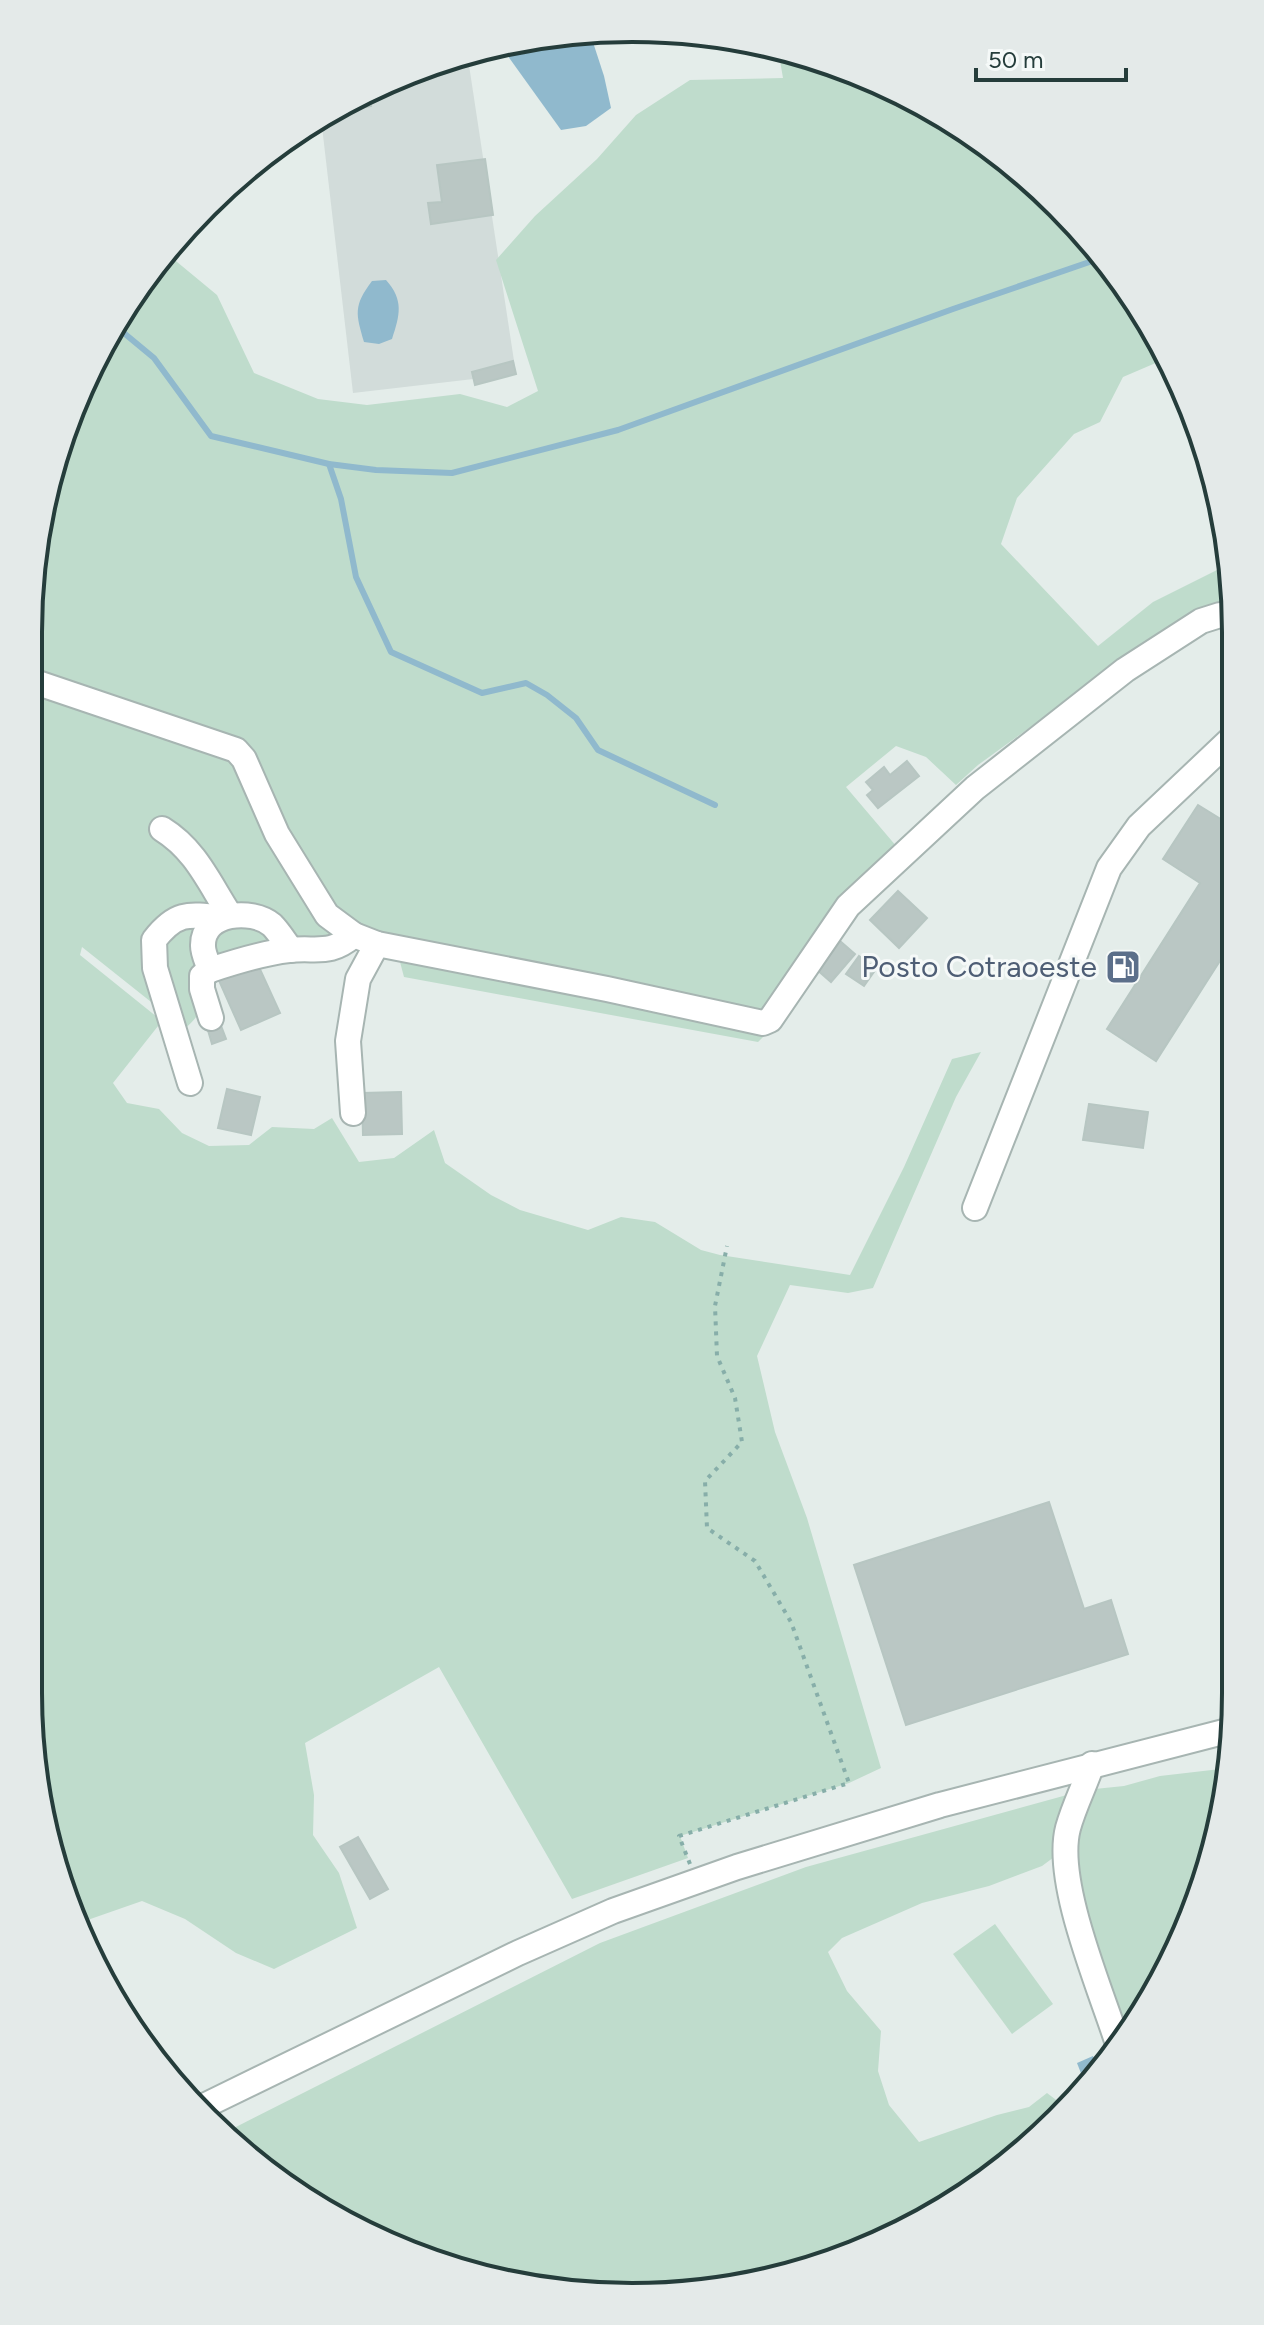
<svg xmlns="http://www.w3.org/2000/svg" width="1264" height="2325" font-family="Figtree,sans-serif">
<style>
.built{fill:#d2dcda}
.green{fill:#bfdccc}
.water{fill:#90b9cd}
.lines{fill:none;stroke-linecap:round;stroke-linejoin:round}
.stream{stroke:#90b9cd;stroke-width:6}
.building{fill:#bac7c4;stroke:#b7c6c2;stroke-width:2}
.minor-casing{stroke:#a7b5b2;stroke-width:28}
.path{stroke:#87aea9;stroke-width:4;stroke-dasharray:4 6;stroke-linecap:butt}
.minor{stroke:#fff;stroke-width:24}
.labels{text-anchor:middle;stroke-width:6;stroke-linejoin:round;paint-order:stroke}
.service-label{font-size:30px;fill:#4e5e75;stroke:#f5f9f8;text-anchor:end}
.rim{fill:none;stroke:#253d3b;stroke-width:4}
</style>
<rect width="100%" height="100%" fill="#e4edea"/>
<path class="built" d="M467,52l49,322 -163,19 -32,-275 43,-28z"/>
<g class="green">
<path d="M778,49l48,11 108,49 97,69 103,119 31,62 -42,18 -23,45 -26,12 -57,64 -16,46 97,102 55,-44 70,-35 8,-13v59l-115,52 -138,100 -22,20 -30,-28 -30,-11 -50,41 51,60 -126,182 -13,13 -354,-65 -4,-15 6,-3 -58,-15 -139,21c-5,34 0,44 -28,67l-6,-11 -93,-74 -2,8 82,66 -49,62 14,20 32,6 23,24 27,13 40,-1 23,-18 42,2 18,-11 27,44 35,-4 40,-28 11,33 46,32 29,15 68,20 33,-13 34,5 46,28 19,5 130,20 54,-108 48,-108 29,-7 -25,45 -83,191 -25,5 -58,-8 -33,71 18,76 32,86 74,250 -32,15 -169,53 8,22 -116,41 -133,-232 -134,76 9,52 -1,40 26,38 18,55 -83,41 -38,-16 -51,-34 -43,-18 -63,22 -19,-35 -32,-195 1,-1100 20,-118 60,-145 56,-78 52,43 37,78 64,26 49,6 93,-11 47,13 31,-16 -42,-131 39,-44 62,-57 39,-44 54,-35 93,-2z"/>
<path d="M1229,1768l-14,82 -60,145 -29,36 -43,-132 -14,-53 -27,20 -53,20 -67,17 -80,35 -14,14 19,39 34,40 -3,40 11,34 30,37 78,-27 32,-8 18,-14 17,13 -33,41 -167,104 -192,45 -196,-19 -179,-82 -69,-64 372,-188 206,-76 279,-77 39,-4 36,-10z"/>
<path d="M995,1924l58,80 -41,30 -59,-80z"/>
</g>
<g class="water">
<path d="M589,30l15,46 7,32 -25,18 -25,4 -56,-78 -1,-8z"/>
<path d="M386,280c18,20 14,35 6,59l-13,5 -15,-2c-8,-28 -11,-36 8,-61z"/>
<path d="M1093,2056l4,10 -13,15 -7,-18z"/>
</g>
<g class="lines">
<g class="stream">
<path d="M113,324l41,34 57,78 118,28 47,6 76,3 166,-43 335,-121 148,-51"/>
<path d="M329,464l12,35 15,78 35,75 91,41 44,-10 21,12 29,23 22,32 117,55"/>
</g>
</g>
<g class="building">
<path d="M368,89l3,17 -31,6 -1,-6z"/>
<path d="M485,159l8,56 -62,9 -3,-21 14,-1 -5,-37z"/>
<path d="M513,361l3,13 -41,11 -3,-13z"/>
<path d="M907,761l12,15 -41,32 -11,-13 6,-5 -7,-8 18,-15 6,8z"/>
<path d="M1198,805l34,21v116l-76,119 -49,-32 93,-146 -37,-24z"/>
<path d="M898,891l29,27 -28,30 -29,-28z"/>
<path d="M840,941l15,13 -24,28 -15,-13z"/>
<path d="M859,956l17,13 -12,17 -18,-12z"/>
<path d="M241,965l4,8 14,-6 21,46 -39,17 -24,-54z"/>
<path d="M220,1023l6,16 -14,5 -5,-17z"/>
<path d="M227,1089l33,8 -9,38 -33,-7z"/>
<path d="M401,1092l1,42 -39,1 -1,-42z"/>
<path d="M1089,1104l59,8 -5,36 -60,-8z"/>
<path d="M1049,1502l35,107 27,-9 17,54 -222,71 -52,-160z"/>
<path d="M358,1837l30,52 -18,10 -30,-52z"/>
</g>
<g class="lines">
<defs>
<g id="minor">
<path d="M29,680l207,70 8,9 33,75 50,81 27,20 23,9 230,45 156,34 7,-3 78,-114 127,-118 150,-118 76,-49 19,-6 11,3"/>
<path d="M162,829c34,21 47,54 68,86"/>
<path d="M210,970c-2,-7 -7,-16 -7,-24 -1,-34 49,-38 69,-21 7,7 13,17 19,25"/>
<path d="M211,1018l-9,-29v-13l8,-6c24,-8 53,-17 79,-20 29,-3 40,6 65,-15"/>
<path d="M190,1083l-35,-115 -1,-28c21,-27 33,-27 67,-22"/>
<path d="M353,1113l-5,-72 10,-62 19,-35"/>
<path d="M975,1208l134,-340 30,-42 92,-87"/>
<path d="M1092,1764c-7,21 -18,42 -24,64 -14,53 32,160 49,213"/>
<path d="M202,2107l316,-154 95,-42 124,-44 203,-62 295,-76"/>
</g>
</defs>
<use href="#minor" class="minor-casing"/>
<path class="path" d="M690,1864l-11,-28 170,-53 -58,-161 -36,-61 -48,-33 -2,-47 37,-39 -7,-44 -18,-42 -2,-50 12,-60"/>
<use href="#minor" class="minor"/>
</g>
<defs>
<symbol id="fuel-square" viewBox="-11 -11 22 22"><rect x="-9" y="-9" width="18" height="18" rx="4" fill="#5c6f8a" stroke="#f5f9f8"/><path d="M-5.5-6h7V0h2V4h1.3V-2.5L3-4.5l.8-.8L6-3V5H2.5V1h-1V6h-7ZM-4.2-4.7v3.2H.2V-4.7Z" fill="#fff"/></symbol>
</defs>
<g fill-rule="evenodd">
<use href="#fuel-square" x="1103" y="947" width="40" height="40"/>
</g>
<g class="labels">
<g class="service-label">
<text x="1097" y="977">Posto Cotraoeste</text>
</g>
</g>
<path d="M0 0H1264V2325H0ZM632 42H632A590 590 0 0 1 1222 632V1693A590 590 0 0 1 632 2283H632A590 590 0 0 1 42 1693V632A590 590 0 0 1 632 42Z" fill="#e4eae9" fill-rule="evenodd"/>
<path class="rim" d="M632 42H632A590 590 0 0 1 1222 632V1693A590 590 0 0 1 632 2283H632A590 590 0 0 1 42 1693V632A590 590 0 0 1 632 42Z"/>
<path d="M976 68v12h150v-12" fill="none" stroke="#253d3b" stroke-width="4"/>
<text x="988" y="68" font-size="24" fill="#253d3b" stroke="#f5f9f8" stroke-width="6" paint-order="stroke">50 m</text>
</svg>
